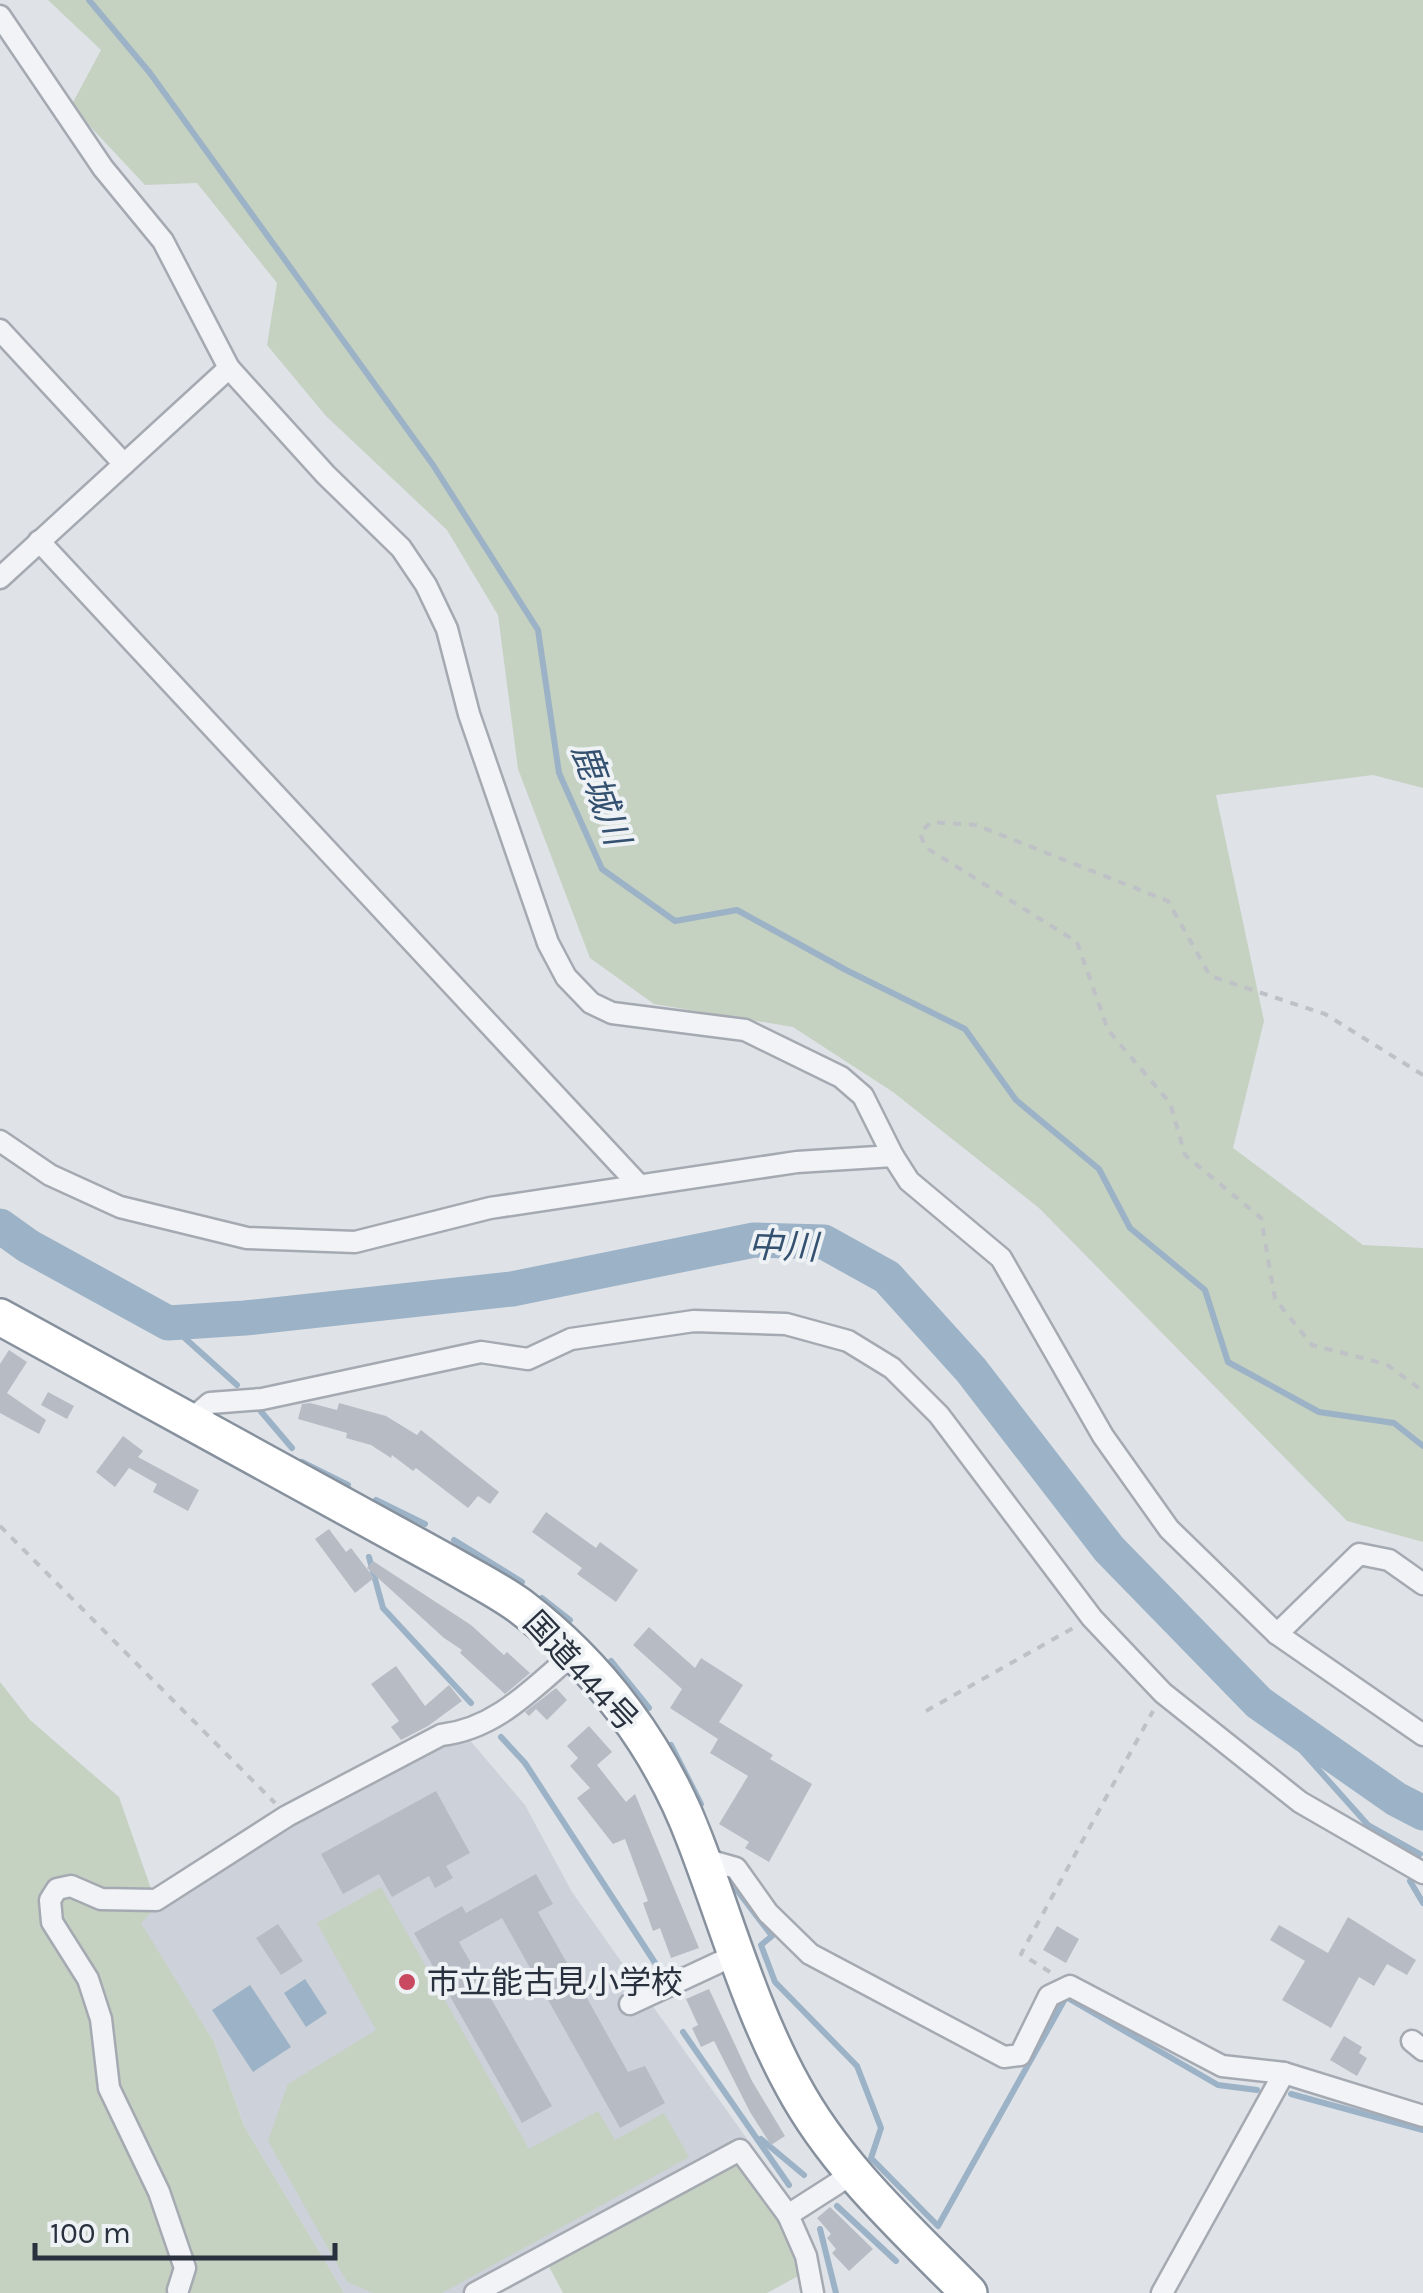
<svg xmlns="http://www.w3.org/2000/svg" width="1423" height="2293" font-family="Karla,'Noto Sans JP',sans-serif">
<style>
.built{fill:#cdd2da}
.green{fill:#c5d1c1}
.water{fill:#9cb2c6}
.lines{fill:none;stroke-linecap:round;stroke-linejoin:round}
.stream{stroke:#9cb2c6;stroke-width:6}
.river{stroke:#9cb2c6;stroke-width:35}
.building{fill:#b7bcc4}
.street-casing{stroke:#a5aab2;stroke-width:25}
.highway-casing{stroke:#87919e;stroke-width:40}
.path{stroke:#bec1c6;stroke-width:4;stroke-dasharray:8 8;stroke-linecap:butt}
.street{stroke:#f2f3f6;stroke-width:20}
.highway{stroke:#fff;stroke-width:35}
.poi-dot{fill:#c84960;stroke:#eef2f5;stroke-width:4}
.labels{text-anchor:middle;stroke-width:8;stroke-linejoin:round;paint-order:stroke}
.street-label{font-size:32px;fill:#29313e;stroke:#eef2f5}
.poi-label{font-size:32px;fill:#29313e;stroke:#eef2f5;text-anchor:start}
.water-label{font-size:35px;font-style:italic;fill:#355170;stroke:#eef2f5}
</style>
<rect width="100%" height="100%" fill="#dfe3e8"/>
<path class="built" d="M468,1738l57,67 47,87 175,247 -284,154h-119l-100,-167 -30,-84 -74,-119 17,-17 123,-82 159,-84z"/>
<g class="green">
<path d="M48,0h1375v788l-50,-13 -157,20 48,226 -31,127 130,97 60,3v294l-76,-21 -308,-313 -146,-116 -100,-65 -139,-23 -64,-46 -72,-189 -20,-154 -51,-85 -121,-114 -59,-71 10,-62 -80,-100 -52,2 -74,-79 30,-56z"/>
<path d="M0,1682l30,38 89,77 38,109 -16,17 73,119 30,84 100,167h-344z"/>
<path d="M381,1887l148,262 69,-38 17,29 49,-27 25,44 -247,136h-69l-26,-11 -79,-141 20,-57 88,-54 -59,-107z"/>
<path d="M737,2159l47,70 16,46 -33,18h-204l-17,-32z"/>
</g>
<g class="water">
<path d="M305,1979l22,34 -21,14 -22,-34z"/>
<path d="M250,1985l41,62 -38,25 -41,-62z"/>
</g>
<g class="lines">
<g class="stream">
<path d="M89,0l61,73 283,392 105,165 21,143 43,96 73,52 62,-11 109,60 119,59 51,71 83,69 31,59 75,62 23,72 91,50 75,11 29,23"/>
<path d="M168,1323l69,62"/>
<path d="M258,1408l34,40"/>
<path d="M302,1462l46,23"/>
<path d="M376,1500l49,24"/>
<path d="M454,1540l68,42"/>
<path d="M369,1557l14,51 88,95"/>
<path d="M542,1598l28,22"/>
<path d="M611,1661l38,47"/>
<path d="M1259,1703l109,122 52,29"/>
<path d="M501,1737l24,26 136,209"/>
<path d="M671,1745l30,59"/>
<path d="M730,1881l42,55 -11,9 14,37 82,84 24,62 -10,30 67,68 128,-229 152,88 39,5"/>
<path d="M1410,1881l13,22"/>
<path d="M683,2032l106,153"/>
<path d="M1291,2094l132,36"/>
<path d="M761,2139l43,36"/>
<path d="M837,2206l59,55"/>
<path d="M820,2229l16,64"/>
</g>
<path class="river" d="M0,1226l28,20 140,77 77,-5 267,-29 242,-49 70,2 63,35 84,93 138,179 150,154 137,96 27,14"/>
</g>
<g class="building">
<path d="M9,1350l18,12 -20,31 39,27 -7,14 -39,-21v-49z"/>
<path d="M48,1392l26,14 -7,13 -26,-14z"/>
<path d="M310,1403l27,7 2,-7 47,13 31,19 4,-5 78,62 -9,12 -12,-8 -10,12 -52,-40 -3,3 -21,-16 -1,3 -20,-13 -25,-7 1,-5 -49,-14 4,-15z"/>
<path d="M123,1436l20,15 -5,6 61,33 -11,21 -35,-19 4,-8 -28,-16 -14,19 -19,-15z"/>
<path d="M546,1512l50,36 4,-6 38,28 -22,32 -39,-28 5,-6 -50,-36z"/>
<path d="M329,1529l17,23 5,-4 23,30 -19,15 -40,-54z"/>
<path d="M373,1561l98,64 33,30 3,-3 23,21 -25,21 -45,-41 2,-3 -18,-12 -77,-70z"/>
<path d="M649,1627l46,41 6,-10 42,27 -24,37 54,33 -3,4 42,25 -43,78 -24,-14 4,-6 -30,-18 29,-48 -38,-23 8,-14 -48,-31 12,-19 -49,-44z"/>
<path d="M396,1666l29,40 24,-21 13,16 -34,25 -27,14 -10,-13 8,-6 -28,-37z"/>
<path d="M556,1688l11,12 -20,20 -11,-11 -7,7 -4,-4z"/>
<path d="M589,1726l23,26 -15,13 29,37 9,-8 64,154 -28,10 -11,-30 -7,3 -10,-28 5,-2 -23,-62 -12,5 -36,-46 13,-10 -20,-22 8,-8 -11,-12z"/>
<path d="M436,1791l34,62 -24,13 7,12 -18,10 -6,-12 -37,21 -13,-23 -36,20 -22,-40z"/>
<path d="M536,1874l17,30 -15,8 54,95 36,65 17,-6 20,37 -45,25 -118,-210 -43,24 93,164 -30,17 -108,-190 48,-27 4,7z"/>
<path d="M1348,1917l68,43 -9,15 -20,-11 -13,22 -15,-9 -28,51 -49,-28 23,-39 -35,-21 9,-15 49,28z"/>
<path d="M278,1924l25,37 -22,14 -25,-37z"/>
<path d="M1057,1926l22,13 -13,24 -23,-13z"/>
<path d="M709,1989l43,92 33,55 -14,9 -21,-33 -36,-71 -13,6 -9,-19 6,-3 -12,-26z"/>
<path d="M1344,2036l18,11 -3,6 8,5 -10,18 -27,-16z"/>
<path d="M830,2207l43,42 -24,22 -17,-18 4,-4 -9,-11 4,-4 -14,-16z"/>
</g>
<g class="lines">
<defs>
<g id="street">
<path d="M0,16l103,152 60,73 66,127 97,107 75,73 25,37 21,44 22,85 79,229 18,34 25,26 21,10 133,17 96,47 22,19 30,60"/>
<path d="M0,330l124,134"/>
<path d="M39,541l600,644"/>
<path d="M0,578l229,-210"/>
<path d="M0,1141l50,34 70,32 127,31 108,4 135,-34 307,-46 96,-6 16,25 92,77 102,178 66,93 108,105 146,101"/>
<path d="M188,1422l22,-19 52,-4 219,-47 47,7 43,-20 123,-18 92,3 62,17 44,27 47,47 153,203 71,75 137,109 123,71"/>
<path d="M1277,1634l82,-80 30,6 34,24"/>
<path d="M701,1858l35,10 32,45 42,41 194,103 16,-2 29,-59 21,-10 152,80 62,7 139,43"/>
<path d="M630,2004l105,-49"/>
<path d="M1412,2041l11,9"/>
<path d="M178,2290l7,-22 -26,-76 -50,-104 -8,-69 -13,-40 -36,-57 -2,-22 7,-11 14,-3 30,13 55,1 131,-84 154,-81c55,-6 92,-47 132,-81"/>
<path d="M475,2293l265,-143 48,65"/>
<path d="M813,2293l-7,-37 -18,-41 64,-41"/>
<path d="M1162,2293l122,-220"/>
</g>
<path id="highway" d="M0,1317l448,246c24,14 50,27 72,43 79,60 140,141 175,234 32,83 55,168 98,246 43,80 113,143 176,207"/>
</defs>
<use href="#street" class="street-casing"/>
<use href="#highway" class="highway-casing"/>
<g class="path">
<path d="M1423,1075l-98,-61 -115,-38 -42,-75 -192,-76 -45,-3 -11,11 5,14 152,95 31,88 62,73 15,52 76,63 14,81 37,46 74,19 37,27"/>
<path d="M0,1526l275,277"/>
<path d="M926,1711l149,-84"/>
<path d="M1050,1972l-29,-18 132,-243"/>
</g>
<use href="#street" class="street"/>
<use href="#highway" class="highway"/>
</g>
<circle class="poi-dot" cx="407" cy="1982" r="10"/>
<g class="labels">
<g class="street-label">
<text transform="translate(581 1671) rotate(47)" y="11">国道444号</text>
</g>
<g class="poi-label">
<text x="427" y="1993">市立能古見小学校</text>
</g>
<g class="water-label">
<text transform="translate(601 794) rotate(70)" y="12">鹿城川</text>
<text transform="translate(783 1246) rotate(2)" y="12">中川</text>
</g>
</g>
<path d="M35 2243v15h300v-15" fill="none" stroke="#29313e" stroke-width="5"/>
<text x="50" y="2243" font-size="30" fill="#29313e" stroke="#eef2f5" stroke-width="8" paint-order="stroke">100 m</text>
</svg>
